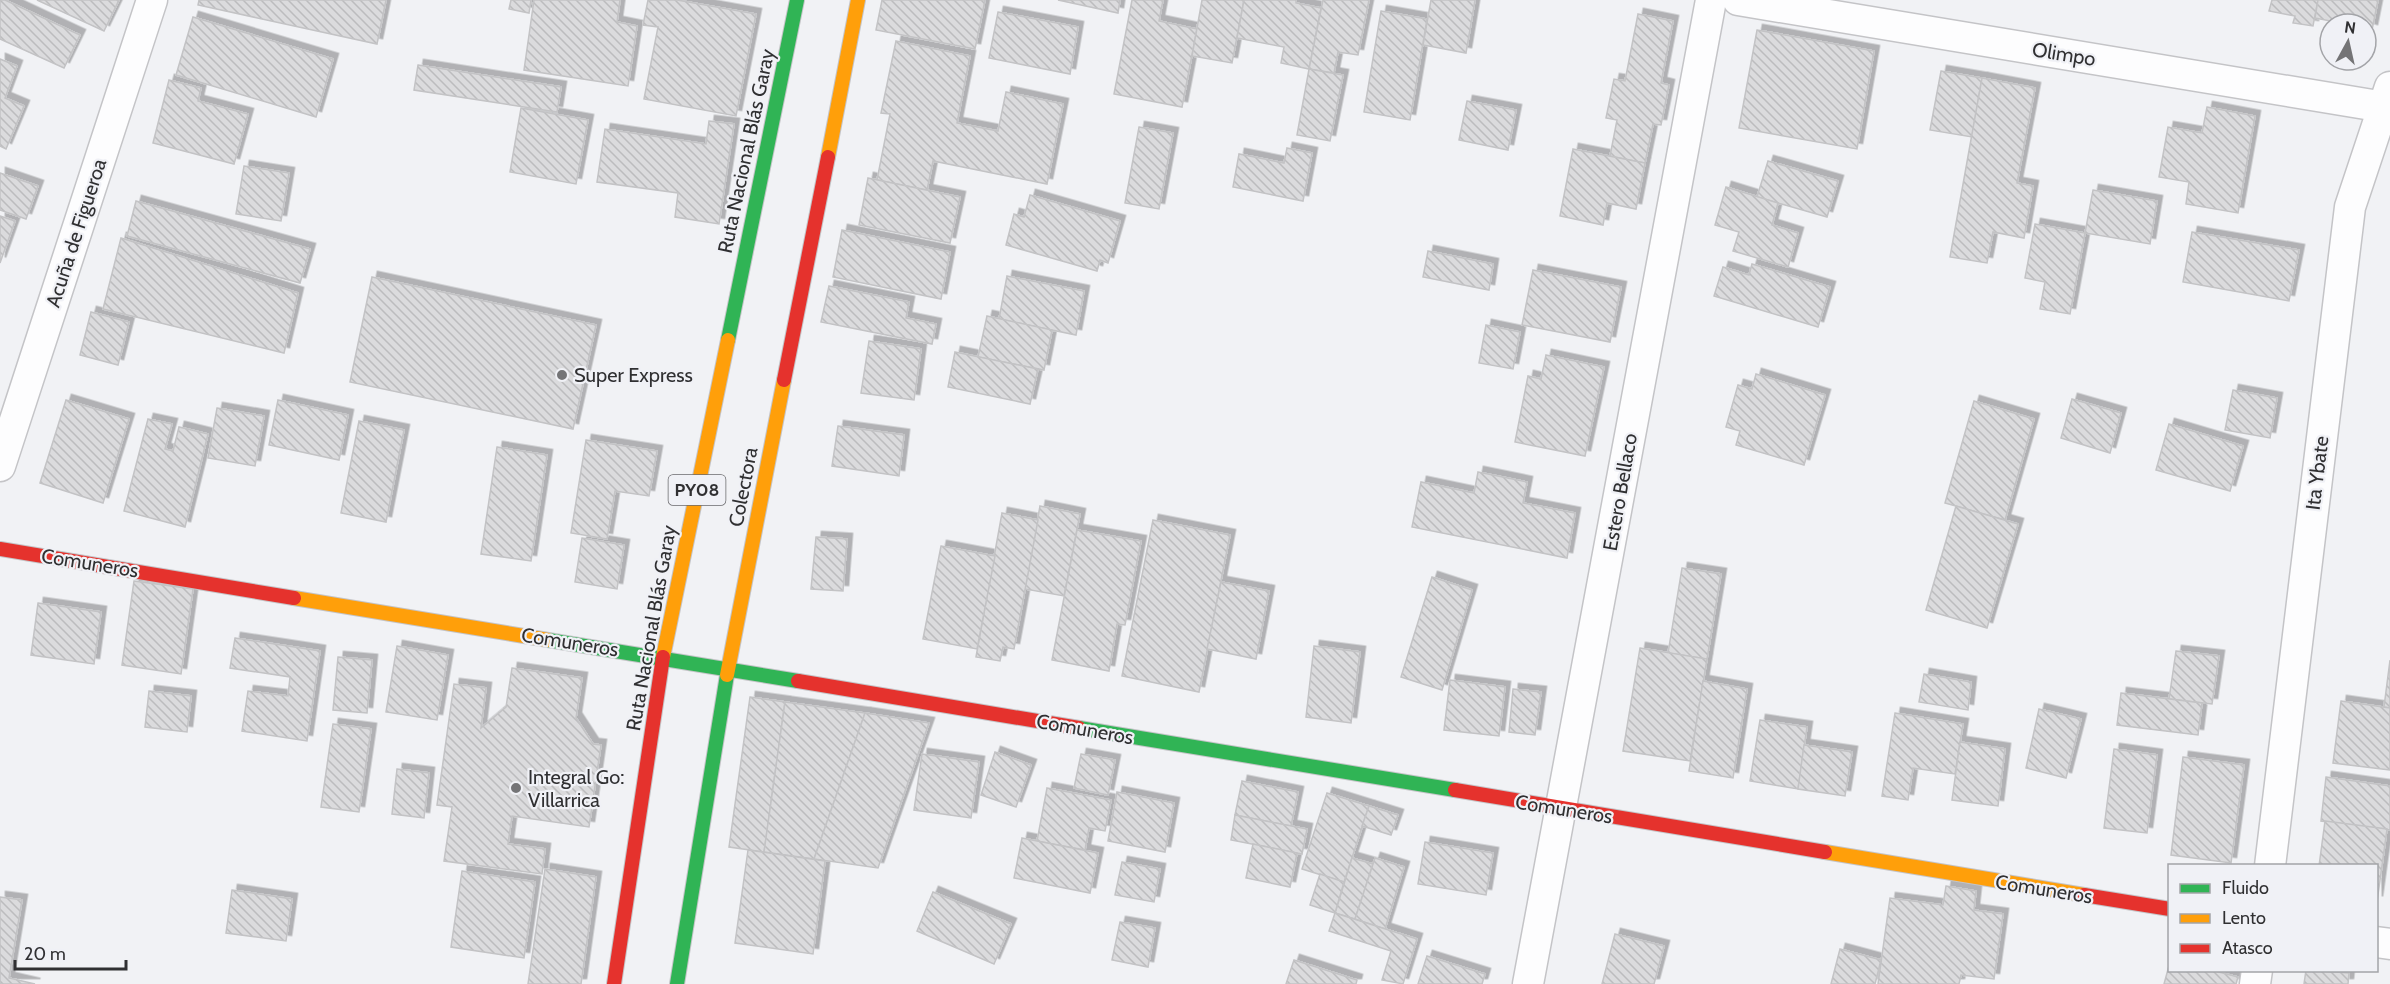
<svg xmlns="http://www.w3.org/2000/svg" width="2390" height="984" font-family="Cabin,sans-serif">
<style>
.building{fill:url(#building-back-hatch);stroke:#c3c3c5;stroke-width:1.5;filter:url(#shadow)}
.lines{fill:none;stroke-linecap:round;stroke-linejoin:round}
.street-casing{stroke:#c4c4c7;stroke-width:33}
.fast-casing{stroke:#c4c4c7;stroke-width:16}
.slow-casing{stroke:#c4c4c7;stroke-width:16}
.jam-casing{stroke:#c4c4c7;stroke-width:16}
.street{stroke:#fdfdfe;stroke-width:30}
.fast{stroke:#30b455;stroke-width:14}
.slow{stroke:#ff9f0a;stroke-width:14}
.jam{stroke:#e5322d;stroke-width:14}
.poi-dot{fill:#747476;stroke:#f0f1f6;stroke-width:2}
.labels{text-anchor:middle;stroke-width:4.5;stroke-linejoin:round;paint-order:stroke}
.shield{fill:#f0f1f6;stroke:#6a6a6d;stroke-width:1.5}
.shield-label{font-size:18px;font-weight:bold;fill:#303032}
.street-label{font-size:20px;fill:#303032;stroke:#f0f1f6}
.poi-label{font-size:20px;fill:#303032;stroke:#f0f1f6;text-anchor:start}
</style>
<defs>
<pattern id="building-back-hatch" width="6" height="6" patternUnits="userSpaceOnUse" patternTransform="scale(1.5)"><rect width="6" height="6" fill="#dbdbdd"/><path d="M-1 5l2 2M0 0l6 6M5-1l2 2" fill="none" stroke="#bcbcbe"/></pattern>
<filter id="shadow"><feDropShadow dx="5.5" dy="-5.5" stdDeviation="0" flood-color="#0004"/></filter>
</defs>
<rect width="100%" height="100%" fill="#f1f2f5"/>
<g class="building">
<path d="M0,0h5l75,35 -16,33 -64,-29z"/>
<path d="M37,0h82l-15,31z"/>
<path d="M199,0h187l-9,44 -179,-39z"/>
<path d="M511,0h20l-2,13 -20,-4z"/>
<path d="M534,0h86l-3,22 20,4 -9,60 -104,-16z"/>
<path d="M648,0h29l79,14 -20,102 -92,-17 14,-72 -15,-2z"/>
<path d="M882,0h103l-10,49 -99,-19z"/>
<path d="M1058,0h62l-2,13z"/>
<path d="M1132,0h31l-4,21 38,8 -15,78 -68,-13z"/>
<path d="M1202,0h42l-12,63 -40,-7z"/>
<path d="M1244,0h52v3l25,5 -12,61 -28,-6 3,-16 -47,-9z"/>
<path d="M1323,0h46l-11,55 -20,-3 -4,21 -25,-4z"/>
<path d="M1431,0h44l-9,53 -43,-8z"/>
<path d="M2272,0h46l-5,26 -20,-3 2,-7 -26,-5z"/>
<path d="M2318,0h60l-6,30 -6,-2v-4h-21l-30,-6z"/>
<path d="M1381,11l46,8 -17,101 -46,-8z"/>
<path d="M998,12l80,15 -8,47 -81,-16z"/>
<path d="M1638,14l35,7 -12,62 8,2 -8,40 -8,-1 -8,39 -35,-7 7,-36 -11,-2 8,-39 11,2z"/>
<path d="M193,17l140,42 -17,58 -140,-42z"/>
<path d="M1757,30l117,21 -17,98 -118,-21z"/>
<path d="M896,41l74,15 -13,67 41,8 8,-39 57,12 -16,80 -114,-23 -6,29 -50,-10 13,-66 -9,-1z"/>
<path d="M0,59l17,7 -12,32 19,8 -18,43 -6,-3z"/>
<path d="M418,65l143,22 -4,25 -143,-22z"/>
<path d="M1309,69l34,6 -13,66 -33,-6z"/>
<path d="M1941,71l41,7 -10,59 -42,-7z"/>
<path d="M1982,78l53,10 -18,95 16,3 -9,52 -31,-6 -6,31 -37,-6z"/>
<path d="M169,80l32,8 -3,13 50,13 -14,50 -81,-21z"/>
<path d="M1467,101l49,9 -8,40 -49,-10z"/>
<path d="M2207,107l48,9 -17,97 -52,-9 3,-22 -30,-5 9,-50 34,6z"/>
<path d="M521,108l67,12 -12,64 -66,-12z"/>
<path d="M709,121l25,3 -15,100 -44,-7 3,-24 -81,-11 8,-53 101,15z"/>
<path d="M1139,127l34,6 -14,76 -34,-6z"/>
<path d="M1287,148l25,5 -9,48 -70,-14 6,-33 45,9z"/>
<path d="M1573,149l72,14 -9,46 -29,-6 -4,22 -43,-9z"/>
<path d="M1768,161l70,20 -11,36 -70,-20z"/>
<path d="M244,166l45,7 -8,48 -45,-7z"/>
<path d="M0,173l38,13 -12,33 -26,-9z"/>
<path d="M868,178l92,19 -10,46 -91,-18z"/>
<path d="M1726,187l52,16 -6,22 26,8 -10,34 -55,-16 6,-19 -24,-7z"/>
<path d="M2093,190l64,11 -7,43 -65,-11z"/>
<path d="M1030,195l90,26 -12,42 -8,-3 -3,11 -91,-26 8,-31 10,3z"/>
<path d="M136,201l174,48 -10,34 -173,-47z"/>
<path d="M0,216l15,5 -15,42z"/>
<path d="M2035,224l50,9 -15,81 -30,-5 5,-27 -20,-4z"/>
<path d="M842,230l108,22 -9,47 -108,-22z"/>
<path d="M2192,232l107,18 -10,51 -106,-19z"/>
<path d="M121,238l177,55 -14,60 -181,-44z"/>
<path d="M1428,251l65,13 -4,26 -66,-13z"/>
<path d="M1752,264l78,23 -12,40 -104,-31 9,-29 26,8z"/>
<path d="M1533,270l88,17 -11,55 -88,-17z"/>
<path d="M1007,276l77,15 -8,44 -77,-16z"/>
<path d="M372,277l224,48 -23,104 -223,-47z"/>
<path d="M829,286l80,16 -3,16 30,6 -4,20 -111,-22z"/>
<path d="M91,312l38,10 -11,43 -38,-10z"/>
<path d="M987,316l65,14 -8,40 -66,-13z"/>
<path d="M1486,325l34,7 -7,37 -34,-6z"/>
<path d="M869,341l52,8 -7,51 -53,-7z"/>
<path d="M955,352l83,17 -8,35 -82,-17z"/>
<path d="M1546,355l58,12 -19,89 -70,-14 13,-66 13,3z"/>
<path d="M1756,374l69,21 -21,70 -68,-20 4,-14 -14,-4 12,-42 14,4z"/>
<path d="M2233,390l44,8 -7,40 -45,-8z"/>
<path d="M2072,399l49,14 -11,40 -49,-15z"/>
<path d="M66,400l63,19 -26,84 -63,-20z"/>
<path d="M278,400l70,15 -9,45 -70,-15z"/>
<path d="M1974,401l60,18 -29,101 -60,-17z"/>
<path d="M217,408l47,8 -9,50 -47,-8z"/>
<path d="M148,419l24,5 -7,25 8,2 6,-24 29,7 -23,93 -61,-16z"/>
<path d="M359,421l45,9 -18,92 -45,-9z"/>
<path d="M2169,424l74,22 -13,45 -74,-21z"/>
<path d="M838,426l66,9 -5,41 -67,-10z"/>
<path d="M586,440l71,11 -8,45 -34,-5 -8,48 -36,-6z"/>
<path d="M497,447l50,8 -16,106 -50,-7z"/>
<path d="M1478,472l49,10 -4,21 52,10 -8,45 -155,-31 9,-45 53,11z"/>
<path d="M1040,506l40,8 -16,82 -39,-7z"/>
<path d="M1956,506l62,18 -31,104 -61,-18z"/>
<path d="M1002,513l36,7 -24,129 -11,-2 -3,14 -24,-4z"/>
<path d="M1153,520l77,15 -31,157 -77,-16z"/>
<path d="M1077,530l64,11 -16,84 -8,-1 -8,47 -57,-11z"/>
<path d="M816,537l31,2 -4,52 -32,-2z"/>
<path d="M582,538l42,7 -7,44 -42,-7z"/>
<path d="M941,546l54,10 -18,93 -54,-10z"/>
<path d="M1682,568l39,6 -14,85 -39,-6z"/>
<path d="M1432,577l40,13 -30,100 -41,-13z"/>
<path d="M134,581l59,8 -12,85 -59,-9z"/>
<path d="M1221,582l48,9 -13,68 -49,-10z"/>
<path d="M38,603l63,9 -7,52 -63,-9z"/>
<path d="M235,638l85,13 -13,90 -65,-10 6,-40 40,5 2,-19 -60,-9z"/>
<path d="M397,646l51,9 -11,65 -51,-8z"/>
<path d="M1314,646l46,6 -9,71 -45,-6z"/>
<path d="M1640,648l67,11 -17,102 -67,-10z"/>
<path d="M2176,651l43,5 -7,48 -43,-5z"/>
<path d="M338,657l34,3 -5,53 -34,-3z"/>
<path d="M2390,660v48l-6,-1z"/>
<path d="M512,668l70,10 -6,40 17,26 8,1 -12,82 -77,-11 -4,28 37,5 -3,25 -98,-13 8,-54 -15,-2 17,-121 32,4 -5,40 25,-21z"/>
<path d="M1924,674l47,8 -3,28 -49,-8z"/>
<path d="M1450,680l55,7 -6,49 -55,-6z"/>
<path d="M1703,681l44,8 -14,89 -44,-7z"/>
<path d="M1513,689l28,3 -6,43 -26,-3z"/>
<path d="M149,691l42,5 -4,36 -42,-5z"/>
<path d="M2121,693l81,10 -4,32 -81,-10z"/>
<path d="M750,697l35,5 -21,150 -35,-5z"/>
<path d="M2341,701l49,7v62l-57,-7z"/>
<path d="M785,702l80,11 -51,146 -50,-7z"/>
<path d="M2039,709l42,10 -15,59 -40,-10z"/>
<path d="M865,713l64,10 -51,145 -64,-9z"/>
<path d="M1895,713l68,11 -8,50 -42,-6 -5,32 -26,-4z"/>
<path d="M1760,720l47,7 -9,62 -48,-8z"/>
<path d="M333,724l38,5 -12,83 -38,-5z"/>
<path d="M1960,742l45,7 -7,57 -46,-6z"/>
<path d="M1804,745l48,7 -7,44 -47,-7z"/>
<path d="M2114,749l43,6 -10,78 -43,-5z"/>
<path d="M995,752l36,13 -15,42 -35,-12z"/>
<path d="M922,754l57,8 -8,56 -57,-8z"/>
<path d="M1081,754l34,6 -7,35 -34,-7z"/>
<path d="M2183,757l61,8 -13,98 -60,-8z"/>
<path d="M397,769l32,4 -5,45 -32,-4z"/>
<path d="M2326,777l64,9v44l-69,-9z"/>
<path d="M1242,781l56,11 -7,34 -56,-11z"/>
<path d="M1047,788l64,12 -6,31 -16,-3 -4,22 -48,-9z"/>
<path d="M1117,792l57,11 -9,49 -57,-11z"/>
<path d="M1327,793l42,13 -25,76 -42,-13z"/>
<path d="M1369,806l29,9 -7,20 -29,-9z"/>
<path d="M1235,815l72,14 -5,25 -71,-14z"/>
<path d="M2325,821l62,8 -10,73 -1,-36h-57z"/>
<path d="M1022,838l76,15 -8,40 -76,-15z"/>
<path d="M1425,842l68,11 -7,42 -68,-11z"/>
<path d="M1253,844l44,9 -7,34 -44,-9z"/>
<path d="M748,850l77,11 -12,93 -78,-11z"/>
<path d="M1352,858l21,6 -18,55 -20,-6z"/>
<path d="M1375,858l29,9 -19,62 -30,-10z"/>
<path d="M1122,862l38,7 -6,33 -39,-7z"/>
<path d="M545,869l51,8 -15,107h-53z"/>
<path d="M462,871l73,11 -11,76 -73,-11z"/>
<path d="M1320,874l24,8 -9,31 -25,-8z"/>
<path d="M1946,886l30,5 -2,19 29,4 -9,65 -33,-4 -2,9h-81l12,-86 53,7z"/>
<path d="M232,890l60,9 -6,42 -60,-8z"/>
<path d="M933,892l78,32 -17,40 -77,-33z"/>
<path d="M0,897l22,3 -13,78 26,6h-35z"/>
<path d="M1335,913l82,26 -14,45 -21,-4 9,-29 -62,-20z"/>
<path d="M1120,922l35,6 -7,39 -36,-7z"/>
<path d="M1615,934l49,12 -10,38h-52z"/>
<path d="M1840,949l41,11 -6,24h-44z"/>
<path d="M1427,956l58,18 -3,10h-64z"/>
<path d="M1294,960l63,20 -1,4h-70z"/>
<path d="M2170,962v8h41l27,7 -2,7h-72z"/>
<path d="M2306,970l43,3 -1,11h-44z"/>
</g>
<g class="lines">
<defs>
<g id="street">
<path d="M1738,0l652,108"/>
<path d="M0,466l152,-466"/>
<path d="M2270,866l80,-659 40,-120"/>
<path d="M2376,942l14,2"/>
<path d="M1528,984l183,-984"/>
<path d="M2255,984l2,-14"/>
</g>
<g id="fast">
<path d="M728,340l69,-340"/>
<path d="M548,640l250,41"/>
<path d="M1079,728l376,62"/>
<path d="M677,984l50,-309"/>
</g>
<g id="slow">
<path d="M828,157l30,-157"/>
<path d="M294,598l254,42"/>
<path d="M663,657l65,-317"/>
<path d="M727,675l57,-295"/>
<path d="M1825,852l259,43"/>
</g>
<g id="jam">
<path d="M784,380l44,-223"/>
<path d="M0,549l294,49"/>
<path d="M798,681l281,47"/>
<path d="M1455,790l370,62"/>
<path d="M2084,895l86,14"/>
<path d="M614,984l49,-327"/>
</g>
</defs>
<use href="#street" class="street-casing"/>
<use href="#fast" class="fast-casing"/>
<use href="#slow" class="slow-casing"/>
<use href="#jam" class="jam-casing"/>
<use href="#street" class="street"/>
<use href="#fast" class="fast"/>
<use href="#slow" class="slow"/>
<use href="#jam" class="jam"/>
</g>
<g class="poi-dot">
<circle cx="562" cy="375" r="6"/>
<circle cx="516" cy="788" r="6"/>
</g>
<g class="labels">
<rect class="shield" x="668.5" y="475" width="57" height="30" rx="4.5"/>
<g class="shield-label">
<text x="697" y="496">PY08</text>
</g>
<g class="street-label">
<text transform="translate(2064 54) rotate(9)" y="7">Olimpo</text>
<text transform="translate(746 151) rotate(-78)" y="7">Ruta Nacional Blás Garay</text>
<text transform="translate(76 233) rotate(-72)" y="7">Acuña de Figueroa</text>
<text transform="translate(2317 473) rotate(-83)" y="7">Ita Ybate</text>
<text transform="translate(743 487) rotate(-79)" y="7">Colectora</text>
<text transform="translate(1620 492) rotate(-80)" y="7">Estero Bellaco</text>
<text transform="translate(90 563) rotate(9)" y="7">Comuneros</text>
<text transform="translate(651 628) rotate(-80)" y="7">Ruta Nacional Blás Garay</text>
<text transform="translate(570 642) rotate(9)" y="7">Comuneros</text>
<text transform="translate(1085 729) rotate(10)" y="7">Comuneros</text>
<text transform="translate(1564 809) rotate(9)" y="7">Comuneros</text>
<text transform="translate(2044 889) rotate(9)" y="7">Comuneros</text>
</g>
<g class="poi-label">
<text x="574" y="382">Super Express</text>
<text x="528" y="784">Integral Go:<tspan x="528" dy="23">Villarrica</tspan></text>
</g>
</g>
<rect x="2168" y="864" width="210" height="108" fill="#f0f1f6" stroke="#a3a4a8" stroke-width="1.5"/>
<rect x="2180" y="884" width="30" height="9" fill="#30b455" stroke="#a3a4a8" stroke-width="1.5"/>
<text x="2222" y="894" font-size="18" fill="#303032">Fluido</text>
<rect x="2180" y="914" width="30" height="9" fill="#ff9f0a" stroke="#a3a4a8" stroke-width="1.5"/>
<text x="2222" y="924" font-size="18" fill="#303032">Lento</text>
<rect x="2180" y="944" width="30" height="9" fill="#e5322d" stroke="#a3a4a8" stroke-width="1.5"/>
<text x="2222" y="954" font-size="18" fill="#303032">Atasco</text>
<g transform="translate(2348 42) rotate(8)"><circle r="28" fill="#f0f1f6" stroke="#a3a4a8" stroke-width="1.5"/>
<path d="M0-4.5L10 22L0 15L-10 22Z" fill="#747476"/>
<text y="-9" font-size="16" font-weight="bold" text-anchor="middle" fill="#303032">N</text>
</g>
<path d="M15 960v9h111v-9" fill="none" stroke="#303032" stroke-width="3"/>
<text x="24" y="960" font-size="18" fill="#303032" stroke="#f0f1f6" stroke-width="4.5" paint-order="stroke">20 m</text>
</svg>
